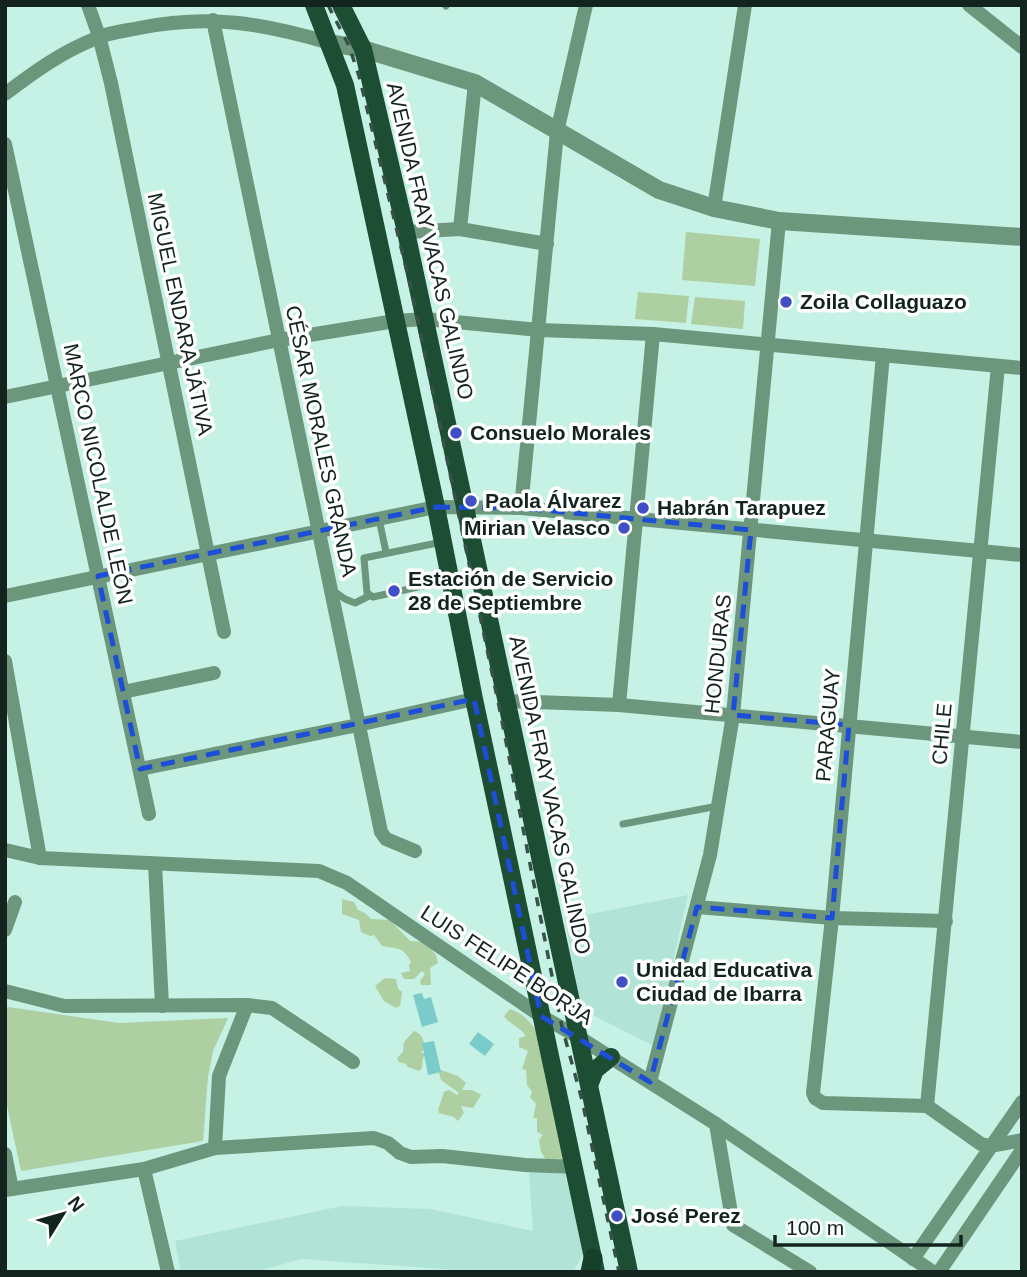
<svg xmlns="http://www.w3.org/2000/svg" width="1027" height="1277" font-family="Helvetica,sans-serif">
<style>
.built{fill:#b1e4d6}
.green{fill:#adcfa2}
.building{fill:#7ccbcb}
.lines{fill:none;stroke-linecap:round;stroke-linejoin:round}
.service{stroke:#6c977d;stroke-width:7}
.minor{stroke:#6c977d;stroke-width:14}
.tertiary{stroke:#6c977d;stroke-width:18}
.primary{stroke:#1d4e34;stroke-width:18}
.trunk{stroke:#16402a;stroke-width:19}
.rail{stroke:#395049;stroke-width:3.5;stroke-dasharray:9 9;stroke-linecap:butt}
.marked{fill:none;stroke:#1d4ed8;stroke-width:5;stroke-dasharray:14 9;stroke-linejoin:round}
.poi-dot{fill:#4050c4;stroke:#fff;stroke-width:2.5}
.labels{text-anchor:middle;stroke-width:7;stroke-linejoin:round;paint-order:stroke}
.street-label{font-size:21px;fill:#13241f;stroke:#fff}
.poi-label{font-size:21px;font-weight:bold;fill:#13241f;stroke:#fff;text-anchor:start}
</style>
<rect width="100%" height="100%" fill="#c6f1e5"/>
<g class="built">
<path d="M688,895l-34,151 -73,-37 -16,-90z"/>
<path d="M529,1170l36,4 19,79 -11,19h-88l-183,-13 -48,13h-73l-6,-31 167,-35 88,3 103,22z"/>
</g>
<g class="green">
<path d="M686,232l74,7 -5,47 -73,-6z"/>
<path d="M638,292l51,4 -3,27 -51,-4z"/>
<path d="M695,297l50,4 -2,28 -52,-5z"/>
<path d="M342,899l12,3 4,8 7,3 6,6 19,1 20,21 15,1 11,13 2,8 -8,5 1,17h-10l-1,-4 5,-7 -3,-3 -8,8h-10l-3,-6 9,-2 -1,-6 2,-3c-8,-16 -14,-13 -29,-16l-8,-11 -4,1 -9,-4 -2,-12 -17,-6z"/>
<path d="M385,978l11,1 2,10 4,3 -2,14 -4,2 -12,-7 -9,-15z"/>
<path d="M8,1007l111,16 109,-5 -15,33 -5,26 -5,64 -182,30 -16,-74v-88z"/>
<path d="M510,1009c13,4 22,14 28,25l15,78 3,2 8,49 -17,-2 -6,-9 -2,-12 4,-5 -6,-3v-14h-4l3,-14 -6,-7 2,-5 -5,-7 -1,-15 -4,-1 6,-18 -9,-4v-9l7,-2c-6,-9 -17,-12 -22,-20z"/>
<path d="M414,1031c8,3 10,9 11,17l-4,4 5,3 -3,3 -1,10 -3,3 -11,-4 -2,-3 -7,-2 -2,-4 6,-6 1,-10z"/>
<path d="M438,1069l20,7 8,7 -4,7h10l9,5 -8,13 -12,-2 3,7 -6,8 -4,-4 -15,-4 -1,-3 6,-18 5,-2 8,5 2,-2 -18,-13z"/>
</g>
<g class="building">
<path d="M422,993l2,6 7,-2 7,25 -16,5 -9,-32z"/>
<path d="M478,1032l16,12 -9,12 -16,-12z"/>
<path d="M434,1041l7,31 -13,3 -6,-32z"/>
</g>
<g class="lines">
<g class="service">
<path d="M445,5l1,1"/>
<path d="M379,519l7,33"/>
<path d="M442,542l-78,16 3,35 6,4 76,-17"/>
<path d="M334,591l11,8 10,4 14,-7"/>
<path d="M623,824l95,-18"/>
</g>
<g class="minor">
<path d="M88,5l11,31 12,47 113,549"/>
<path d="M969,5l53,42"/>
<path d="M213,20l168,812 5,7 29,12"/>
<path d="M5,94c29,-22 58,-43 92,-56 13,-6 28,-7 42,-10 70,-14 123,-5 191,15"/>
<path d="M5,144l144,670"/>
<path d="M714,208l31,-203"/>
<path d="M460,229l15,-146"/>
<path d="M406,232l54,-3 87,15"/>
<path d="M883,355l-51,563 -19,175 2,5 8,5 104,3 54,38 10,2 31,-6"/>
<path d="M5,397l274,-57 116,-19 30,-2 114,11 114,4 369,34"/>
<path d="M521,508l36,-376 29,-127"/>
<path d="M5,596l431,-89 85,1 501,47"/>
<path d="M5,661l35,197"/>
<path d="M123,692l91,-19"/>
<path d="M505,701l114,4 403,37"/>
<path d="M619,705l34,-371"/>
<path d="M140,769l218,-44 116,-26"/>
<path d="M5,850l35,8 279,13 28,12 194,133 39,22 136,86 217,148"/>
<path d="M155,864l7,142"/>
<path d="M697,907l135,11 114,3"/>
<path d="M5,930l10,-28"/>
<path d="M5,991l59,15 183,-1 25,3 81,54"/>
<path d="M650,1082l60,-227 23,-140 46,-494"/>
<path d="M927,1106l71,-740"/>
<path d="M716,1124l17,101 77,47"/>
<path d="M215,1148l4,-72 28,-71"/>
<path d="M5,1154l7,35"/>
<path d="M144,1169l24,103"/>
<path d="M5,1190l139,-21 71,-21 159,-10 14,5 12,10 11,4 31,-1 83,9 50,2"/>
<path d="M913,1259l109,-157"/>
<path d="M939,1272l83,-122"/>
</g>
<path class="tertiary" d="M330,43l33,6 112,34 184,107 55,18 65,13 243,16"/>
<g class="primary">
<path d="M314,5l31,80 91,422 38,192 122,573"/>
<path d="M341,5l22,44 43,183 223,1040"/>
<path d="M590,1083l5,-13 16,-13"/>
</g>
<path class="trunk" d="M590,1272l3,-14"/>
<path class="rail" d="M328,5l21,41 10,30 52,212 88,418 63,321 20,73 37,172"/>
</g>
<path class="marked" d="M436,507l85,1 230,22 -18,185 116,10 -17,193 -135,-11 -47,175 -109,-66 -67,-317 -334,70 -42,-193z"/>
<g class="poi-dot">
<circle cx="786" cy="302" r="7"/>
<circle cx="456" cy="433" r="7"/>
<circle cx="471" cy="501" r="7"/>
<circle cx="643" cy="508" r="7"/>
<circle cx="624" cy="528" r="7"/>
<circle cx="394" cy="591" r="7"/>
<circle cx="622" cy="982" r="7"/>
<circle cx="617" cy="1216" r="7"/>
</g>
<g class="labels">
<g class="street-label">
<text transform="translate(430 241) rotate(77)" y="7">AVENIDA FRAY VACAS GALINDO</text>
<text transform="translate(180 314) rotate(78)" y="7">MIGUEL ENDARA JÁTIVA</text>
<text transform="translate(321 441) rotate(78)" y="7">CÉSAR MORALES GRANDA</text>
<text transform="translate(98 474) rotate(78)" y="7">MARCO NICOLALDE LEÓN</text>
<text transform="translate(718 654) rotate(-84)" y="7">HONDURAS</text>
<text transform="translate(828 725) rotate(-85)" y="7">PARAGUAY</text>
<text transform="translate(942 734) rotate(-85)" y="7">CHILE</text>
<text transform="translate(550 795) rotate(78)" y="7">AVENIDA FRAY VACAS GALINDO</text>
<text transform="translate(507 965) rotate(33)" y="7">LUIS FELIPE BORJA</text>
</g>
<g class="poi-label">
<text x="800" y="309">Zoila Collaguazo</text>
<text x="470" y="440">Consuelo Morales</text>
<text x="485" y="508">Paola Álvarez</text>
<text x="657" y="515">Habrán Tarapuez</text>
<text x="610" y="535" text-anchor="end">Mirian Velasco</text>
<text x="408" y="586">Estación de Servicio<tspan x="408" dy="24">28 de Septiembre</tspan></text>
<text x="636" y="977">Unidad Educativa<tspan x="636" dy="24">Ciudad de Ibarra</tspan></text>
<text x="631" y="1223">José Perez</text>
</g>
</g>
<rect width="1027" height="1277" fill="none" stroke="#13241f" stroke-width="14"/>
<g transform="translate(63 1214) rotate(53)" stroke="#ffffff" stroke-width="5" paint-order="stroke">
<path d="M0-5L12 26L0 18L-12 26Z" fill="#13241f"/>
<text y="-10" font-size="19" font-weight="bold" text-anchor="middle" fill="#13241f">N</text>
</g>
<path d="M775 1235v10h186v-10" fill="none" stroke="#13241f" stroke-width="3.5"/>
<text x="786" y="1235" font-size="21" fill="#13241f" stroke="#ffffff" stroke-width="5" paint-order="stroke">100 m</text>
</svg>
